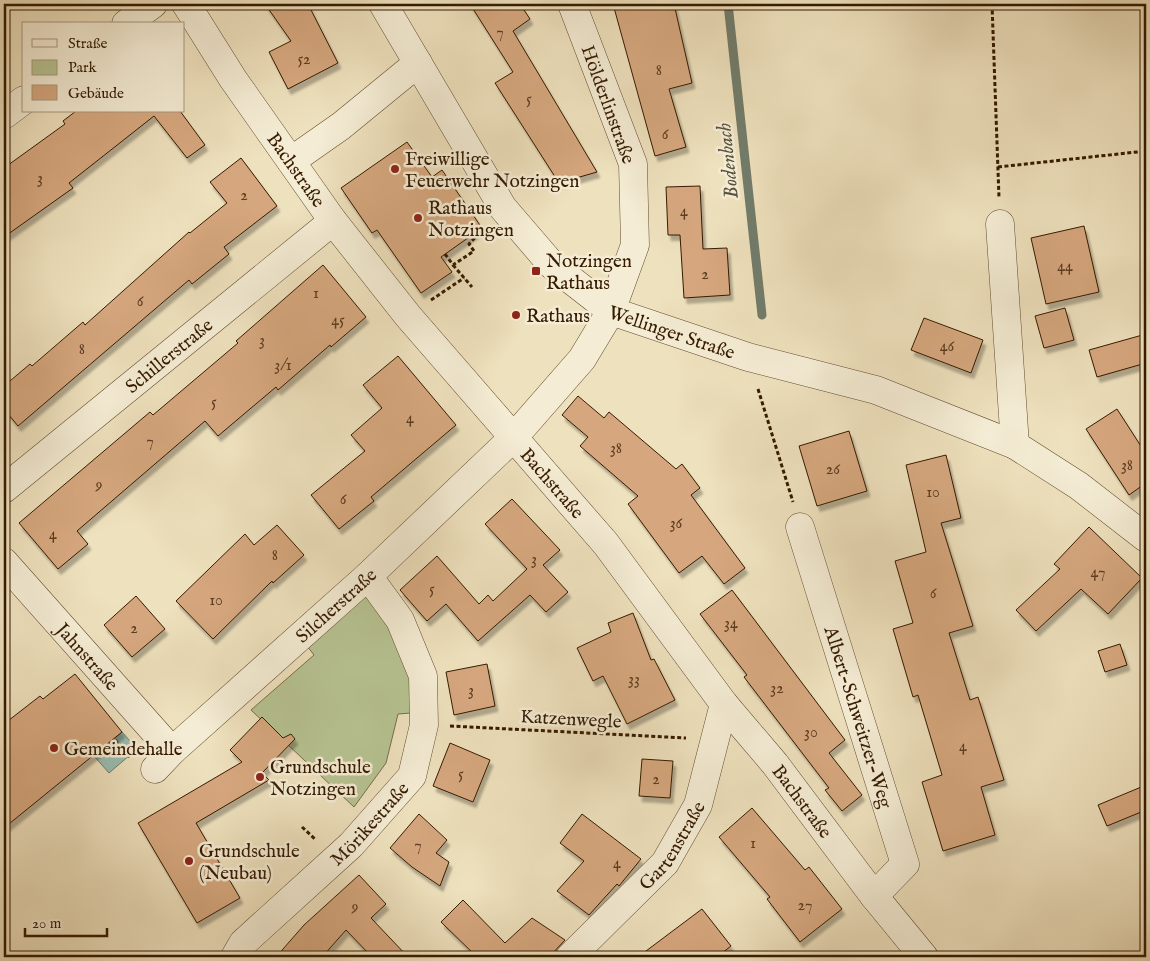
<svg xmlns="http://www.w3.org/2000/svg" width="1150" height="961" font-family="'IM FELL English',serif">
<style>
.green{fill:#b7c392;stroke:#766e49}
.water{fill:#99beb2;stroke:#717c6b}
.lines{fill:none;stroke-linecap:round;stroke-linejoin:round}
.stream{stroke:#717c6b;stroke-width:9}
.building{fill:#d6a77e;stroke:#351a00;filter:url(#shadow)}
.minor-casing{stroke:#634c2f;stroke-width:29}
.path{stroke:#351a00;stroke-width:3;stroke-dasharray:4 2.5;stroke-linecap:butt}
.minor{stroke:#f4ecd4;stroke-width:28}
.poi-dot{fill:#8f2418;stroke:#f4ecd4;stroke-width:2}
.labels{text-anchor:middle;stroke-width:5;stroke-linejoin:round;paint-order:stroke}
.number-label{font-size:16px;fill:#5d3d20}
.street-label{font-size:19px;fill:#351a00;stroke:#f4ecd4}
.poi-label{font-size:19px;fill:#351a00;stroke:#f4ecd4;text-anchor:start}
.water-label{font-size:20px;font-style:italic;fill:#58533e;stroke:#f4ecd4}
</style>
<defs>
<filter id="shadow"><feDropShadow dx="3" dy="5.5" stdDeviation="1" flood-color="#0004"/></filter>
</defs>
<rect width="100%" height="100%" fill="#eee1bd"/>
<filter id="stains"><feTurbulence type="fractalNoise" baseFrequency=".004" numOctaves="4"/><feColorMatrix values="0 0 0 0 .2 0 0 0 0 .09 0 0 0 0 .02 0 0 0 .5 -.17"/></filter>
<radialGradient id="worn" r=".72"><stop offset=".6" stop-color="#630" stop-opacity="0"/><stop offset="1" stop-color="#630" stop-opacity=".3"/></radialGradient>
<path class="green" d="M368,576l56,136 -26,2 -12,49 -32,44 -103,-97 63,-55 -14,-18z"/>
<path class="water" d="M122,732l15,17 -28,24 -15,-17z"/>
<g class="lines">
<path class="stream" d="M728,4l34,311"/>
</g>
<g class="building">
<path d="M265,4h43l30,59 -50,26 -19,-37 22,-11z"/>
<path d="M470,4h50l10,15 -17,12 84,141 -38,11 -64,-100 18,-11z"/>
<path d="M613,4h61l18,79 -23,6 17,58 -31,9z"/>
<path d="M76,111h104l25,34 -18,13 -33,-42 -85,67 4,5 -69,49v-69l61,-44 -2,-3z"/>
<path d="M407,142l25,35 10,-7 40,58 -41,29 11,15 -31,21 -44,-63 -5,3 -31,-45z"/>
<path d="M241,158l36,48 -53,41 5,7 -37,30 -3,-4 -171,146 -14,-17v-23l26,-22 2,2 51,-44 2,3 104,-93 1,1 37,-30 -17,-21z"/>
<path d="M700,186l3,63 24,-1 3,47 -46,3 -4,-63h-12l-2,-48z"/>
<path d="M1084,226l15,66 -53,12 -15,-66z"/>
<path d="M323,265l43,52 -35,30 -1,-2 -52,45 -2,-3 -58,49 -13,-15 -128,110 11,13 -30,25 -39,-46 131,-111 3,3 85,-72 -2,-2z"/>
<path d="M1065,308l9,32 -30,8 -9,-32z"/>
<path d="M924,318l59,22 -12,33 -60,-23z"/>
<path d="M1146,334v29l-49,14 -8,-27z"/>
<path d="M398,356l58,69 -85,72 3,4 -35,28 -28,-34 54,-44 -14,-16 31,-27 -19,-23z"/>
<path d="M578,396l26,22 5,-6 67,57 6,-5 18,24 -9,7 54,73 -21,16 -22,-28 -23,17 -51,-69 10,-8 -58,-50 8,-9 -26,-22z"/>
<path d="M1117,409l29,45v29l-17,12 -43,-66z"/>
<path d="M849,431l18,60 -50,15 -18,-60z"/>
<path d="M946,455l15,63 -20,5 32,103 -24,7 21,67 8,-3 26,83 -23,7 14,48 -52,16 -21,-69 20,-7 -24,-80 -5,2 -20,-68 20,-6 -18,-62 31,-9 -20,-87z"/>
<path d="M512,499l48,51 -17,15 25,27 -22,20 -16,-17 -52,46 -32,-37 -19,17 -27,-31 37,-34 42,48 9,-9 5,6 34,-32 -42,-45z"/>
<path d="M277,525l27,30 -31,28 -1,-2 -59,58 -37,-38 69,-67 9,11z"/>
<path d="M1089,527l53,51 -34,36 -27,-25 -45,42 -20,-21 44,-41 -6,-5z"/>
<path d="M732,590l113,150 -16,13 33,42 -20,16 -17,-21 4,-2 -85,-111 3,-2 -47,-61z"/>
<path d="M136,596l29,33 -33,28 -28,-32z"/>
<path d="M633,613l18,47 3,-1 21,41 -48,24 -24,-48 -10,5 -16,-33 34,-16 -3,-9z"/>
<path d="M1120,644l7,21 -22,7 -7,-21z"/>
<path d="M487,664l8,42 -41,9 -8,-43z"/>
<path d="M75,674l47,58 -118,96v-104l36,-28 3,3z"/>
<path d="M262,717l21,21 8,-4 4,5 -33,34 7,7 -73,43 44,75 -43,25 -59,-100 104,-61 -12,-12z"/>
<path d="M450,743l40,17 -17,42 -40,-16z"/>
<path d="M642,759l31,2 -3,37 -31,-2z"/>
<path d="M1146,785v25l-39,16 -9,-21z"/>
<path d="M752,808l53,62 4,-3 33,42 -42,33 -33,-43 3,-2 -51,-60z"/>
<path d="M419,814l28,26 -11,13 13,9 -9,24 -28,-19 -22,-19z"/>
<path d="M582,814l59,45 -22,27 -2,-2 -28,31 -32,-24 27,-30 -24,-18z"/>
<path d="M359,875l27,29 -15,14 37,39h-36l-26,-27 -24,27h-46l28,-32z"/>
<path d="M463,900l42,43 27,-25 33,22 -16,17h-72l-36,-35z"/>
<path d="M702,909l29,37 -14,11h-79z"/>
</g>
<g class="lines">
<defs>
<g id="minor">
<path id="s1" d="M186,4l47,75 100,142 75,95 198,228 118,160 51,60 99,132 50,61"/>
<path id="s2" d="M383,4l120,204 49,57 59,46 137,46 128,33 139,55 64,41 67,52"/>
<path d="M126,24l27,-20"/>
<path d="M4,115l20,-15"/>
<path d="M291,161l50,-35 77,-63"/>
<path d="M1000,224l15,221"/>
<path id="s3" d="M4,489l329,-268"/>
<path id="s4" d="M800,527l105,337 -31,32"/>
<path id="s5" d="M4,562l168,189"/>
<path id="s6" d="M155,769l17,-18 196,-175 145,-138 69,-79 29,-48 24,-66 -2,-81 -61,-160"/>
<path id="s7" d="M235,957l8,-14 108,-98 61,-69 12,-51 -1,-49 -23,-56 -32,-44"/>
<path id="s8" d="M570,957l95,-94 33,-58 26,-101"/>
</g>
</defs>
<use href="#minor" class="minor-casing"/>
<g class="path">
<path d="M992,4l7,194"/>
<path d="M998,167l148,-16"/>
<path d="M445,254l8,11 21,-14 -5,-7 15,-16"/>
<path d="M453,265l19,22"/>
<path d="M431,300l33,-22"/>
<path d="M758,389l35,113"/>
<path d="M450,726l236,12"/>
<path d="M115,740l15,17"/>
<path d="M302,827l13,12"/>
</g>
<use href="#minor" class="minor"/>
</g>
<g class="poi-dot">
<circle cx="395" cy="169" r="5"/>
<circle cx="418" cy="218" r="5"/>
<rect x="531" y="266" width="10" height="10" rx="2.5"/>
<circle cx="516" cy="315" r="5"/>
<circle cx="54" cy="748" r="5"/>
<circle cx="260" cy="777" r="5"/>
<circle cx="189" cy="861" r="5"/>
</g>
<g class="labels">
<g class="number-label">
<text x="500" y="37">7</text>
<text x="304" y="64">52</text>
<text x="659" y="75">8</text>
<text x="529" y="104">5</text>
<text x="665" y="139">6</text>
<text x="40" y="183">3</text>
<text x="244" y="200">2</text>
<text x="684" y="216">4</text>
<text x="1065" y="271">44</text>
<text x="705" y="279">2</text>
<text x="316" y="298">1</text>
<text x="140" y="306">6</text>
<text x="338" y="325">45</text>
<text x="262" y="345">3</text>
<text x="947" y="351">46</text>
<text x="82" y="354">8</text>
<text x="283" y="370">3/1</text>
<text x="214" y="407">5</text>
<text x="410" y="423">4</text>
<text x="150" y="446">7</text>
<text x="616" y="453">38</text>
<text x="1127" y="470">38</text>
<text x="833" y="474">26</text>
<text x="99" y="490">9</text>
<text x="933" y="497">10</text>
<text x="343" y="504">6</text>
<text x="676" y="528">36</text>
<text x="53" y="539">4</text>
<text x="275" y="560">8</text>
<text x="534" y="564">3</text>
<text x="1098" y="577">47</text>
<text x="432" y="594">5</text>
<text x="933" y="598">6</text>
<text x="216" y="605">10</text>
<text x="731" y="628">34</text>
<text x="134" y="633">2</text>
<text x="634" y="684">33</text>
<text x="777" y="693">32</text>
<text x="471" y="695">3</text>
<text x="811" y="737">30</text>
<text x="963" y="751">4</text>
<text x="461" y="779">5</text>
<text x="656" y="784">2</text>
<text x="753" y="848">1</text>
<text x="418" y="850">7</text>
<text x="617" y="868">4</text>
<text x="805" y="910">27</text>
<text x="355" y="912">9</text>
</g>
<g class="street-label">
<text transform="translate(609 104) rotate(70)" y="7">Hölderlinstraße</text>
<text dy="7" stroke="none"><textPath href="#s1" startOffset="199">Bachstraße</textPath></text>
<text dy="7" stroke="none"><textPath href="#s2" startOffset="451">Wellinger Straße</textPath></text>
<text dy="7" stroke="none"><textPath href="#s3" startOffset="212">Schillerstraße</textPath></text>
<text dy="7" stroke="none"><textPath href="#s1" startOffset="604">Bachstraße</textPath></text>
<text dy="7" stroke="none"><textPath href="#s6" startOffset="244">Silcherstraße</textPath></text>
<text dy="7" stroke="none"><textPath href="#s5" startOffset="126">Jahnstraße</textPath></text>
<text dy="7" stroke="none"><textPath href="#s4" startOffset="199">Albert-Schweitzer-Weg</textPath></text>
<text transform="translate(571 718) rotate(3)" y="7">Katzenwegle</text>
<text dy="7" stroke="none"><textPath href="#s1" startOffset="1009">Bachstraße</textPath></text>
<text dy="7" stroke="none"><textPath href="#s7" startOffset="190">Mörikestraße</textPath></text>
<text dy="7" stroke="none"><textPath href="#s8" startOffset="152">Gartenstraße</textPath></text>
</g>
<g class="poi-label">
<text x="405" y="165">Freiwillige<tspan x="405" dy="22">Feuerwehr Notzingen</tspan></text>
<text x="428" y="214">Rathaus<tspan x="428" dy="22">Notzingen</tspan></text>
<text x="546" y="267">Notzingen<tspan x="546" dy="22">Rathaus</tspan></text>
<text x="526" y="322">Rathaus</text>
<text x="64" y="755">Gemeindehalle</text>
<text x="270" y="773">Grundschule<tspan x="270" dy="22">Notzingen</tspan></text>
<text x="199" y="857">Grundschule<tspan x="199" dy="22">(Neubau)</tspan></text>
</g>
<g class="water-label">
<text transform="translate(727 161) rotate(-96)" y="7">Bodenbach</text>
</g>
</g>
<rect width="1150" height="961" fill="none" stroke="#eee1bd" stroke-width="20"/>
<rect x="5" y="5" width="1140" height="951" fill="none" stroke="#351a00" stroke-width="2.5"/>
<rect x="10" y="10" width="1130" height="941" fill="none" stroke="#351a00"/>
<rect x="22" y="22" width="162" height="90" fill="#f4ecd4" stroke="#a8987f"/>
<rect x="32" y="39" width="25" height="8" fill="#f4ecd4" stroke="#a8987f"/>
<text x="68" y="48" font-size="15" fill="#351a00">Straße</text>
<rect x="32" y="60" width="25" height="15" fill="#b7c392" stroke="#a8987f"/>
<text x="68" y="72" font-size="15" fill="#351a00">Park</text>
<rect x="32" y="85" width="25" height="15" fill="#d6a77e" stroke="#a8987f"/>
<text x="68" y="98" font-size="15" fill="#351a00">Gebäude</text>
<path d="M25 928v8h82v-8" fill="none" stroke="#351a00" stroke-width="2.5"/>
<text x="32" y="928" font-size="15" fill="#351a00" stroke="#f4ecd4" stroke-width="4" paint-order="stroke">20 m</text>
<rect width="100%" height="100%" filter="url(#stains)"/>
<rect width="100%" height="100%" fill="url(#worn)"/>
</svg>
